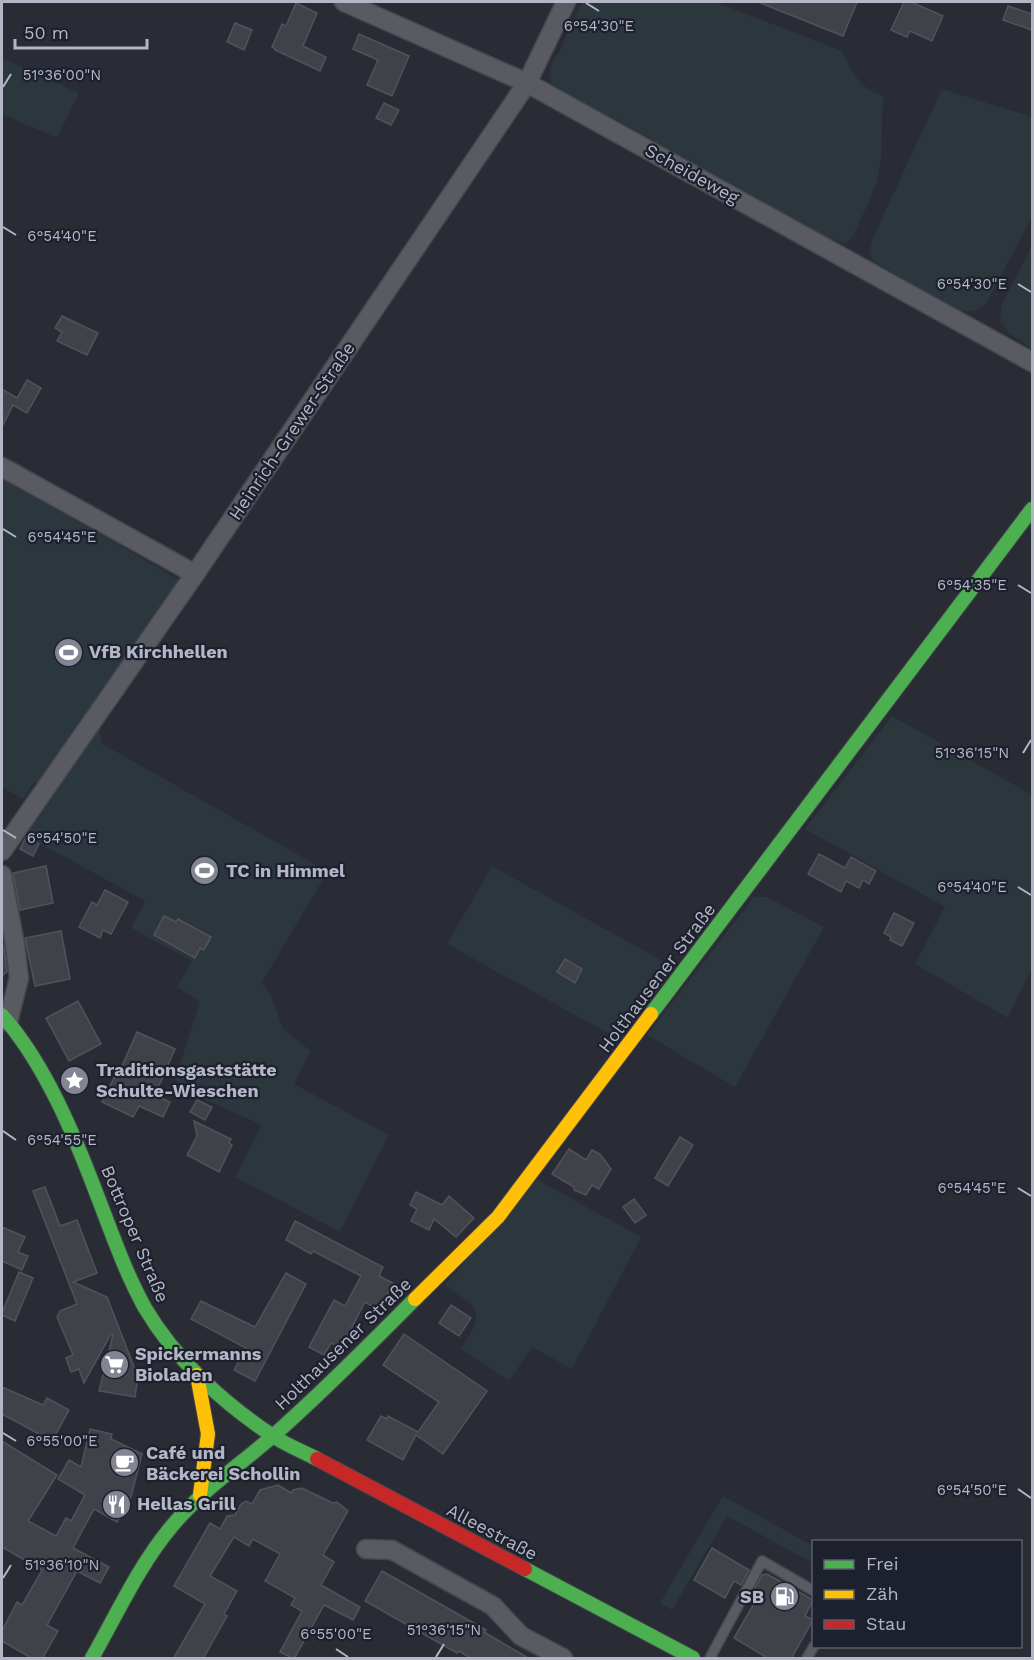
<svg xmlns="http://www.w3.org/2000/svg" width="1034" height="1660" font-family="'Work Sans',sans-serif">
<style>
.green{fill:#2b373d}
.building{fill:#40424a;stroke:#51535b;stroke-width:1.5}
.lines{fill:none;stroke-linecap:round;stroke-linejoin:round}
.lane-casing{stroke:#45474d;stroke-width:12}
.street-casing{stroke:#45474d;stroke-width:21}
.fast-casing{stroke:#45474d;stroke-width:16}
.slow-casing{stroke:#45474d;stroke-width:16}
.jam-casing{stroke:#45474d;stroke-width:16}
.lane{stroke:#595a62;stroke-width:9}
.street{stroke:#595a62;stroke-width:18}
.fast{stroke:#4caf50;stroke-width:14}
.slow{stroke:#ffc107;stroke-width:14}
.jam{stroke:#c62828;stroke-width:14}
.ticks{fill:none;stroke:#b4b6c5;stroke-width:2}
.labels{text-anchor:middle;stroke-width:4.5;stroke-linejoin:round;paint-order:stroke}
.street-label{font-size:18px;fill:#b4b6c5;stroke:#1d212e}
.poi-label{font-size:18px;font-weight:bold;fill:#b4b6c5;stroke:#1d212e;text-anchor:start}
.ticks-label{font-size:15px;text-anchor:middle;fill:#b4b6c5;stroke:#1d212e;stroke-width:4.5;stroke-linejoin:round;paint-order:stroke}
</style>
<rect width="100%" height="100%" fill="#292c34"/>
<g class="green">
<path d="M582,2h134l126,49c11,22 16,36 41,45l-2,65 -5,24 -22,50 -8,9 -20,-7 -211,-118 -61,-30 -5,-14 3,-13 7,-10z"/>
<path d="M2,58l77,35 -22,45 -55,-24z"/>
<path d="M942,89l90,28v100l-46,87c-10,9 -18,9 -31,5l-80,-47 -6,-9 3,-13z"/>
<path d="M1032,246v103l-23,-16 -9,-12 2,-17z"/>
<path d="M2,478l181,104 -142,199 -7,1 -11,17 -21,-12z"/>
<path d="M892,716l140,79v173l-24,50 -93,-54 30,-57 -140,-78z"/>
<path d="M100,728l1,15 215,122 9,11 -63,106 9,14 12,33 28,22 -17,33 95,51 -49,97 -105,-55 27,-52 -63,-28 -24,-17 25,-78 -23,-15 15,-26 -61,-33 14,-27 -124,-68z"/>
<path d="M492,866l183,102 -55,72 -173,-96z"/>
<path d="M754,897h13l57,30 -89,160 -88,-52z"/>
<path d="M536,1179l105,58 -69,132 -40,-22 -23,34 -48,-32c25,-40 19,-38 -16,-64z"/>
<path d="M723,1496l90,50v17l-86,-47 -55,94 -12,-7z"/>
</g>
<g class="building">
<path d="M758,2h99l-14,34z"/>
<path d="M904,2h7l32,14 -11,25 -22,-10 -3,6 -16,-7z"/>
<path d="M296,3l21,10 -14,33 23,11 -6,14 -45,-21v-1l-3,-2 10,-23 4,2z"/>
<path d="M1008,6l24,8v16l-29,-10z"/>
<path d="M235,23l17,7 -8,20 -17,-8z"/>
<path d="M359,34l50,22 -17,40 -25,-11 11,-25 -25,-11z"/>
<path d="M384,103l15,7 -8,15 -15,-7z"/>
<path d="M62,316l36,17 -11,22 -30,-14 5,-9 -7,-4z"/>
<path d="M27,380l14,8 -14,25 -14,-8 -11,22v-38l15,9z"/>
<path d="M26,837l13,7 -6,12 -13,-7z"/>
<path d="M819,854l26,14 6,-11 25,14 -7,13 -6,-4 -4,8 -13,-7 -5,11 -33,-18z"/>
<path d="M46,866l7,37 -33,7 -7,-37z"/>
<path d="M105,890l23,12 -17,32 -8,-4 -3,8 -21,-11 13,-25 5,3z"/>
<path d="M894,913l20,10 -12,23 -12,-6 1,-3 -7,-4z"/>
<path d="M164,916l12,6 2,-3 33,18 -7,13 -4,-2 -5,10 -41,-23z"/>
<path d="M61,931l9,48 -35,7 -10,-48z"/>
<path d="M2,942l2,5 3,25 -5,4z"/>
<path d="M565,959l17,10 -7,14 -18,-11z"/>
<path d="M78,1001l23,43 -32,17 -23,-43z"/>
<path d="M137,1032l38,17 -20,46 15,7 -7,15 -24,-11 -6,11 -31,-15 15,-30 1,3z"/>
<path d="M197,1100l15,7 -7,13 -15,-8z"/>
<path d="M194,1121l37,18 -2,4 3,2 -13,27 -32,-17 10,-19z"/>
<path d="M680,1137l13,8 -25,41 -13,-8z"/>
<path d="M569,1149l17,11 6,-10 8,4 11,15 -12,20 -7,-4 -6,10 -12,-5v-3l-22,-13z"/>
<path d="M45,1187l15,39 17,-6 20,53 -24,9 34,15 31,80 -3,20 -36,-6 14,-56 -2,-1 -27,49 -5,-14 -8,3 -5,-14 7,-3 -16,-38 3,-6 17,-7 -44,-113z"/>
<path d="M416,1192l26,13 7,-9 25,22 -18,19 -22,-18 -5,11 -18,-9 6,-12 -7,-4z"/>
<path d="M634,1199l12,16 -11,8 -12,-16z"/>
<path d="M295,1221l88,46 -4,9 14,7 -14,27 -14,-8 -24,46 -10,-5 -7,12 -15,-8 25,-47 11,6 16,-30 -48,-25 -2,3 -25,-14z"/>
<path d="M2,1227l23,10 -7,15 10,4 -6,14 -20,-9z"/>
<path d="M19,1272l14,6 -18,43 -13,-6v-2z"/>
<path d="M286,1273l20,11 -51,97 -21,-11 12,-22 -55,-29 10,-18 54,26z"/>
<path d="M451,1305l20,13 -12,18 -20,-13z"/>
<path d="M404,1334l83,57 -44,63 -27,-19 -13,25 -36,-20 14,-24 6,3 1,-3 30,16 21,-30 -56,-37z"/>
<path d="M2,1387l41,18 4,-7 22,12 -17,31 -50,-27z"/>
<path d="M90,1429l22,5 -1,5 31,15 -11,43 -14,25 -23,-13 -21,39 36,19 -9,16 -23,-12 -30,54 11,6 -16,28h-9l-31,-18v-10l15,-29 5,3 20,-35 -40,-23v-106l55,34 -29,46 28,15 10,-18 5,3 14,-26 -27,-16 11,-19 12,7z"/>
<path d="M278,1485l13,8 2,-3 9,-2 31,15 4,-1 11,9 -25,44 11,7 -13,23 39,22 -7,13 -29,-15 -30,54 -14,-7 22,-41 -11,-6 4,-7 -30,-17 15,-27 -27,-15 -4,7 -15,-9 -24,39 27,15 -13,23 3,2 -24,43h-30l32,-55 -31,-18 36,-63 10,6 7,-13 8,-1 6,-11 5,-3 6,3 8,-14z"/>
<path d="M712,1548l37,22 -8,15 -7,-4 -9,17 -31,-18z"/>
<path d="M382,1571l104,59 -2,2 46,27h-58l-13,-8 -2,2 -92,-52z"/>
<path d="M767,1574l46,26 -8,16 8,4 -22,39h-22l-35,-21 25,-43 -6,-3 9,-17z"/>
</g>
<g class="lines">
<defs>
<g id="lane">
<path d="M710,1658l52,-97 52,30"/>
<path d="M807,1658l7,-12"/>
</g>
<g id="street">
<path d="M344,2l183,81 505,279"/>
<path d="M2,467l193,107"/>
<path d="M2,851l193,-277 332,-491 39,-81"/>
<path d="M2,875l13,70 4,33 -11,44"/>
<path d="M366,1549l26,1 101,56 28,30 42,22"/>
</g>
<g id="fast">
<path d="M651,1014l381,-505"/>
<path d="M2,1015c43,49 72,119 95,180 15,38 28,77 48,113 30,51 78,95 128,128 13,9 29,15 44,23"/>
<path d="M525,1569l168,89"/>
<path d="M92,1658c25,-44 47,-93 80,-132 30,-36 68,-61 102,-91 49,-43 95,-90 141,-136"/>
</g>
<g id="slow">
<path d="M415,1299l83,-82 153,-203"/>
<path d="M197,1375l11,59 -8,61"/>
</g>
<path id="jam" d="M317,1459l208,110"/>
</defs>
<use href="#lane" class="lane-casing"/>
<use href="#street" class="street-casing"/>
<use href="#fast" class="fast-casing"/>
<use href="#slow" class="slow-casing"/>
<use href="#jam" class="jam-casing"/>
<use href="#lane" class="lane"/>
<use href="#street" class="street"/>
<use href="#fast" class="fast"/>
<use href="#slow" class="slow"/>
<use href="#jam" class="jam"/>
</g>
<path class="ticks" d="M586,3l13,8M3,87l8,-13M3,227l13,8M1018,284l13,8M3,529l13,8M1018,585l13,8M1023,753l8,-13M3,830l13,8M1018,887l13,8M3,1131l13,9M1018,1188l13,8M3,1433l13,8M1018,1489l13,9M3,1578l8,-13M336,1649l12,8M436,1657l8,-13"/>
<defs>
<symbol id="stadium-disc" viewBox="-11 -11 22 22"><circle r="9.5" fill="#838692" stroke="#1d212e"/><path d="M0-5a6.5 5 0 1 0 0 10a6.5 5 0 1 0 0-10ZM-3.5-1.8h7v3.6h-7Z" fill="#fff"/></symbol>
<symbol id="sight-disc" viewBox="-11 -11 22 22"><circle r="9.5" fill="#838692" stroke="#1d212e"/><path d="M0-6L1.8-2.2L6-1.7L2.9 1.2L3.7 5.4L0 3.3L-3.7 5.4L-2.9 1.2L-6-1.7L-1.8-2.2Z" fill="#fff"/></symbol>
<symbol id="supermarket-disc" viewBox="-11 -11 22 22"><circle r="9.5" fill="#838692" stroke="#1d212e"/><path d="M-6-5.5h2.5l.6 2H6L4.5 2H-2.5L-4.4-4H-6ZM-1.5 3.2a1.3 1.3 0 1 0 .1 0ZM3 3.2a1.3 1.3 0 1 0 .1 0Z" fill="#fff"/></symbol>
<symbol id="cafe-disc" viewBox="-11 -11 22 22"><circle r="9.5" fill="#838692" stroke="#1d212e"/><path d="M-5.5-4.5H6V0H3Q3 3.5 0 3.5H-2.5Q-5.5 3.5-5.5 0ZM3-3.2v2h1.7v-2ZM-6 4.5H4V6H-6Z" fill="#fff"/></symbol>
<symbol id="restaurant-disc" viewBox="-11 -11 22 22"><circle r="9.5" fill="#838692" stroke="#1d212e"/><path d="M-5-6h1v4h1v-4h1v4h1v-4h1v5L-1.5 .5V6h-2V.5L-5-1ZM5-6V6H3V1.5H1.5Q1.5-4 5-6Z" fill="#fff"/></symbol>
<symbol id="fuel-disc" viewBox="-11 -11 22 22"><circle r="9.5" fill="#838692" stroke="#1d212e"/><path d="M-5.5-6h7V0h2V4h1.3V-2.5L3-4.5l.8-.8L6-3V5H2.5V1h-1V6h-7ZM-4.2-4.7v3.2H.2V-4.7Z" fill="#fff"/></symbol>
</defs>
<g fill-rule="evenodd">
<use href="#stadium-disc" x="52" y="636" width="33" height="33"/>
<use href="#stadium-disc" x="188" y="854" width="33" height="33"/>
<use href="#sight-disc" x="58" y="1064" width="33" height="33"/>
<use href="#supermarket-disc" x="98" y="1348" width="33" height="33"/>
<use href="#cafe-disc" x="108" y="1446" width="33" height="33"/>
<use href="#restaurant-disc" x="100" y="1488" width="33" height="33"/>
<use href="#fuel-disc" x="768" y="1580" width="33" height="33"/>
</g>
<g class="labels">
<g class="street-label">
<text transform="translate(692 174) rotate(29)" y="6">Scheideweg</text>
<text transform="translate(292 431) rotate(-56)" y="6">Heinrich-Grewer-Straße</text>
<text transform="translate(657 978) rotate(-53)" y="6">Holthausener Straße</text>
<text transform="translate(135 1234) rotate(67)" y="6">Bottroper Straße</text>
<text transform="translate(343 1344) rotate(-44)" y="6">Holthausener Straße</text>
<text transform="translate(492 1532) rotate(28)" y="6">Alleestraße</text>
</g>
<g class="poi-label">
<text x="89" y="658">VfB Kirchhellen</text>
<text x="226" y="877">TC in Himmel</text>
<text x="96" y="1076">Traditionsgaststätte<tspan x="96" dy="21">Schulte-Wieschen</tspan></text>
<text x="135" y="1360">Spickermanns<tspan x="135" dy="21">Bioladen</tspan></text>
<text x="146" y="1459">Café und<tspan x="146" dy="21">Bäckerei Schollin</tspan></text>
<text x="137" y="1510">Hellas Grill</text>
<text x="764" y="1603" text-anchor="end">SB</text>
</g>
</g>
<g class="ticks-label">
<text x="599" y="31">6°54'30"E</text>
<text x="62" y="80">51°36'00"N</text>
<text x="62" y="241">6°54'40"E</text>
<text x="972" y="289">6°54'30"E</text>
<text x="62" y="542">6°54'45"E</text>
<text x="972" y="590">6°54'35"E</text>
<text x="972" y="758">51°36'15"N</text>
<text x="62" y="843">6°54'50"E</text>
<text x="972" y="892">6°54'40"E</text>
<text x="62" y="1145">6°54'55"E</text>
<text x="972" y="1193">6°54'45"E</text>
<text x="62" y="1446">6°55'00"E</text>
<text x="972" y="1495">6°54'50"E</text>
<text x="62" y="1570">51°36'10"N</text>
<text x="444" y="1635">51°36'15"N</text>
<text x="336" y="1639">6°55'00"E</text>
</g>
<rect width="1034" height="1660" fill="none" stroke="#b4b6c5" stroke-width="6"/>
<rect x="812" y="1540" width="210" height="108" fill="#1d212e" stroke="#595d6a" stroke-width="1.5"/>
<rect x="824" y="1560" width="30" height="9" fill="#4caf50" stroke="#595d6a" stroke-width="1.5"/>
<text x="866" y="1570" font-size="18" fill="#b4b6c5">Frei</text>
<rect x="824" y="1590" width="30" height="9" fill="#ffc107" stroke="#595d6a" stroke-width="1.5"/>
<text x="866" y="1600" font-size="18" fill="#b4b6c5">Zäh</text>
<rect x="824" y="1620" width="30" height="9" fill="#c62828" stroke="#595d6a" stroke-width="1.5"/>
<text x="866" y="1630" font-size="18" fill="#b4b6c5">Stau</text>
<path d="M15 39v9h132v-9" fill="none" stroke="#b4b6c5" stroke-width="3"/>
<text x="24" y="39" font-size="18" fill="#b4b6c5" stroke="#1d212e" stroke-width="4.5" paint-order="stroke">50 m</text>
</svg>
